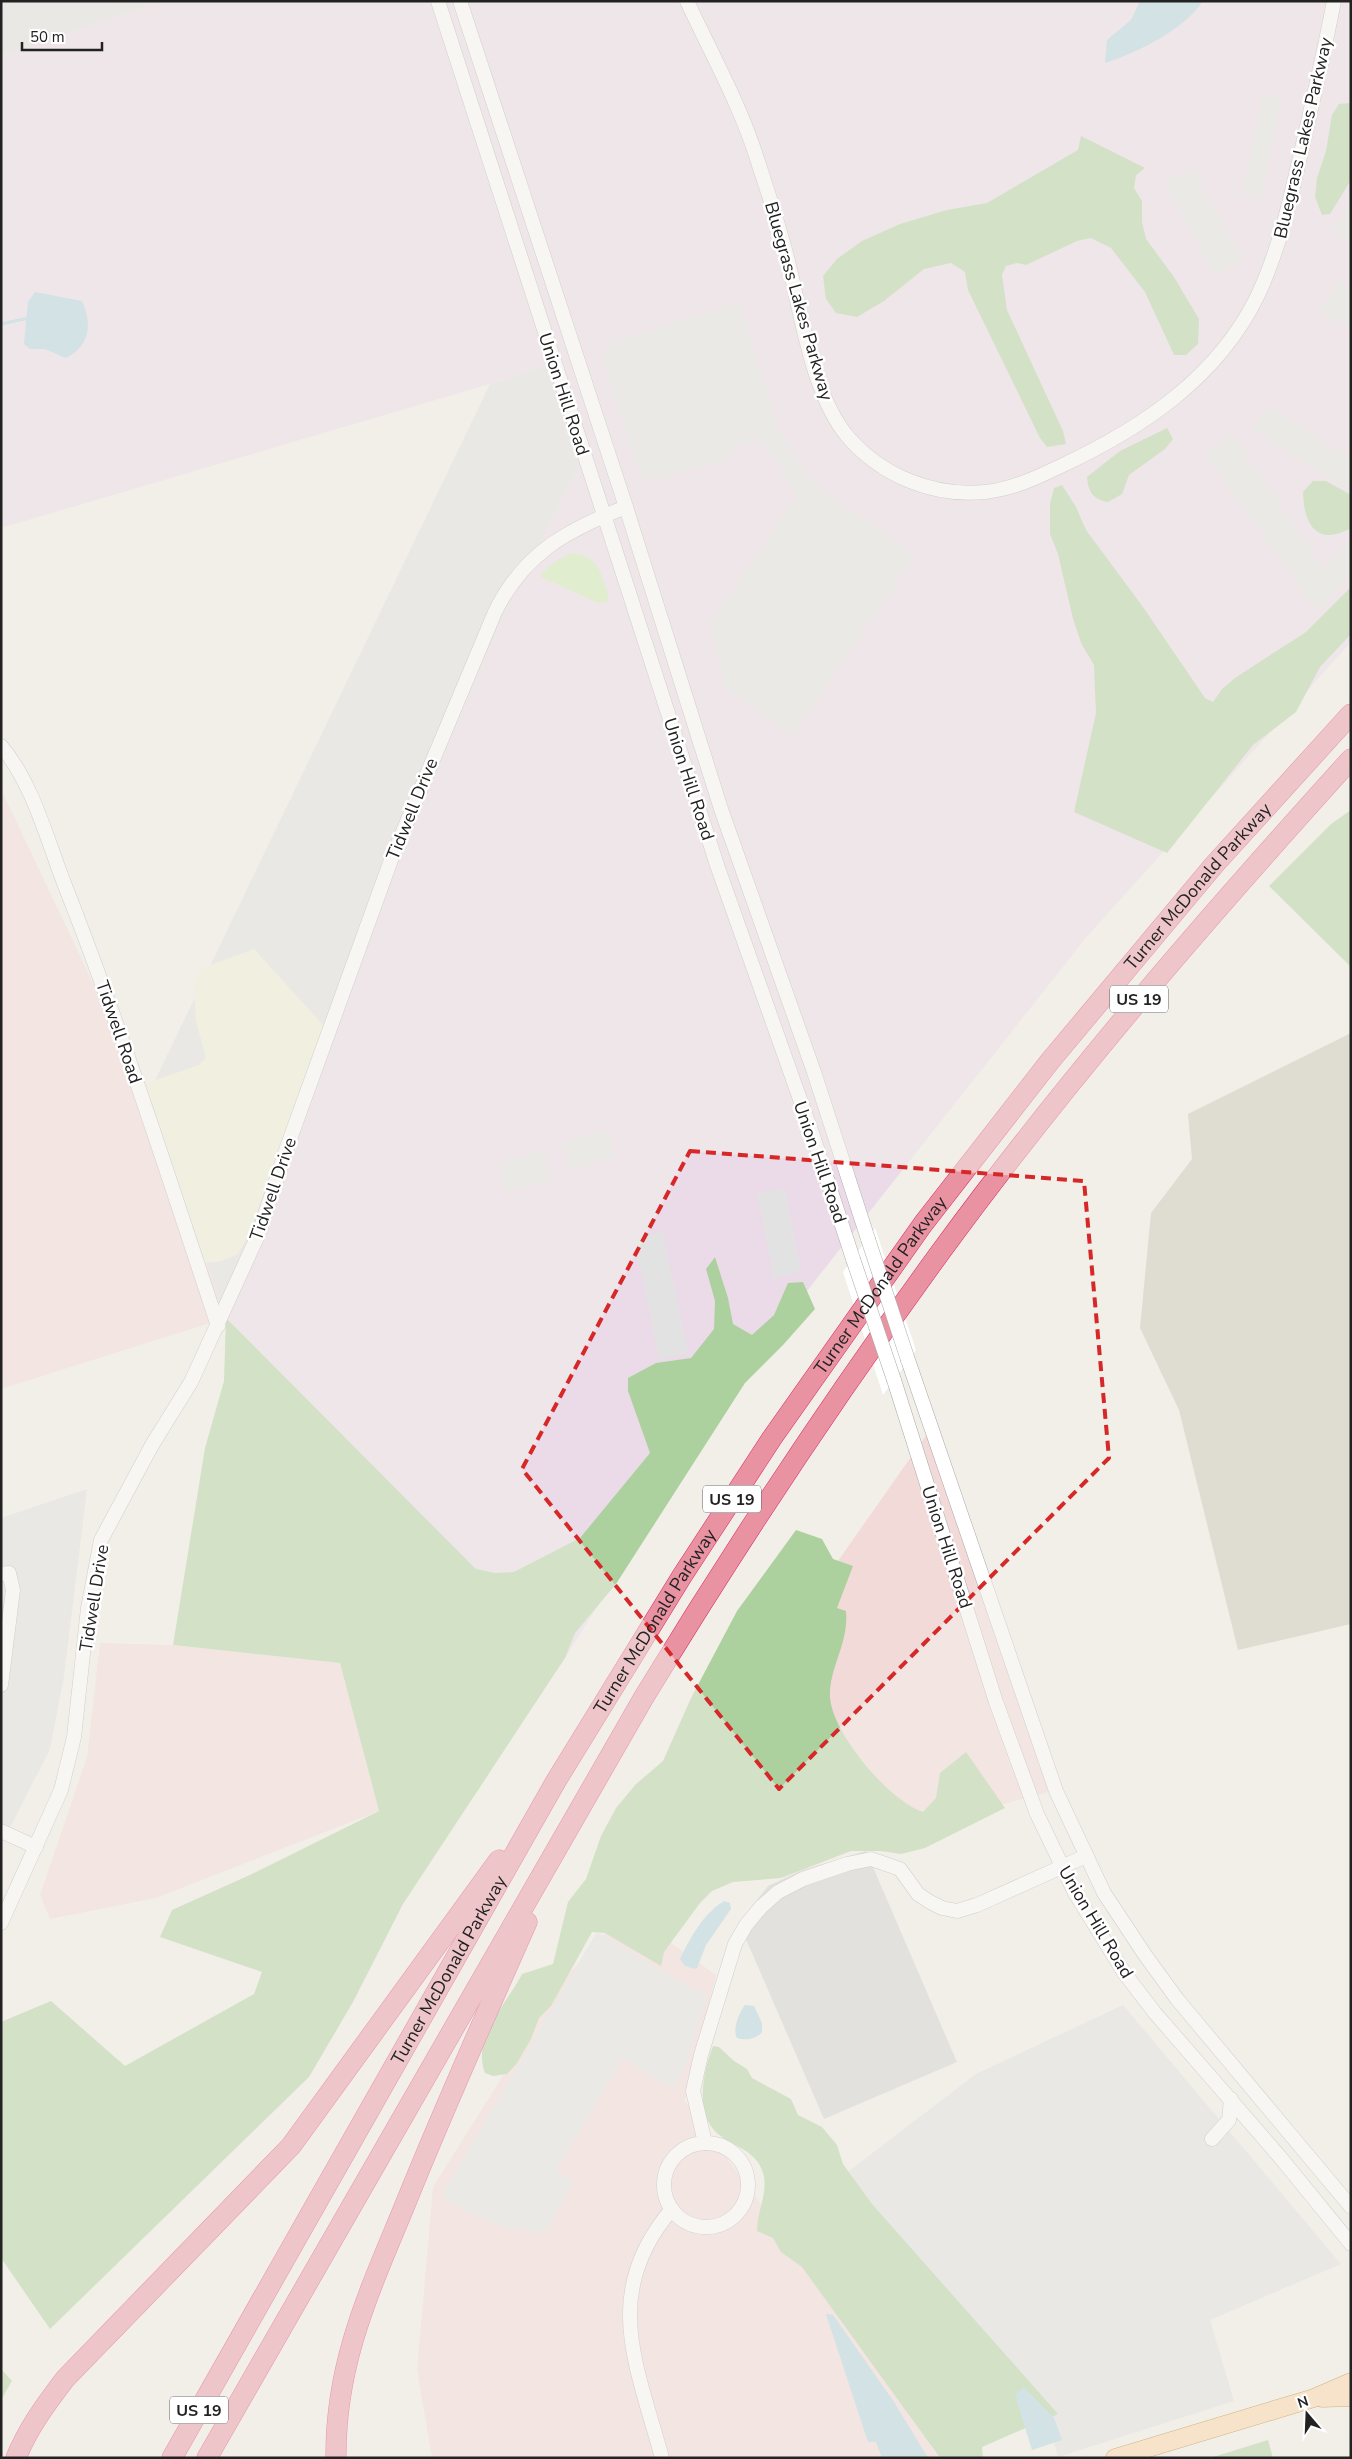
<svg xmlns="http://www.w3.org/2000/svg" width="1352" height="2459" font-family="'Nunito Sans',sans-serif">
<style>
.residential{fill:#e0dfdf}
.commercial{fill:#f2dad9}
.industrial{fill:#ebdbe8}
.religious{fill:#d0d0d0}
.construction{fill:#c7c7b4}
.farmland{fill:#eef0d5}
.grass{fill:#cdebb0}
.forest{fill:#add19e}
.parking{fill:#e2e2e2}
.water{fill:#aad3df}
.pier{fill:#fff}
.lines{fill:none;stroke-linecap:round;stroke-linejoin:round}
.stream{stroke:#aad3df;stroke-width:3}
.minor-casing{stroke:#a9a9a9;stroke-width:15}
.major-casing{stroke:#a06b00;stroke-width:19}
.highway-casing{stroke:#dc2a67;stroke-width:21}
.minor{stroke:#fff;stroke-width:14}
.major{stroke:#fcd6a4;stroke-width:18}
.highway{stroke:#e892a2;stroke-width:20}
.minor-bridge-casing{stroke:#a9a9a9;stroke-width:15;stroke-linecap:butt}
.minor-bridge{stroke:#fff;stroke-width:14}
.marked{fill:none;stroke:#d62828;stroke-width:4;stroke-dasharray:10 6;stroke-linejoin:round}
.labels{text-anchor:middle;stroke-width:5;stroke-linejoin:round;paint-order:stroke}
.shield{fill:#fff;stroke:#646464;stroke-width:1}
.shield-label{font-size:16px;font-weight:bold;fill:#222}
.street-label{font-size:18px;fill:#222;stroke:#fff}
</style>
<rect width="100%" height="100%" fill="#f2efe9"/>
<g class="residential">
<path d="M1,1h164l-164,55z"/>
<path d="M558,361l31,86 -85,167 -142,328 -136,376 -79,-221 343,-713z"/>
<path d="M87,1489l-23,187 -14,73 -49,96v-327z"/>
<path d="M1123,2005l218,259 -131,56 24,81 -176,56 -8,-31 -209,-249 135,-103z"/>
</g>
<g class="commercial">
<path d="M1,789l146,308 79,221 -225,71z"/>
<path d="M932,1427l117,365 -170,45 -119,-165z"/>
<path d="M100,1643l73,2 167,18 39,148 -223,87 -106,21 -10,-24 47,-138z"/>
<path d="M619,1906l97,69 -31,126 117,159 137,198h-507l-15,-88 16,-183 128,-204 44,-50z"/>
</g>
<path class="industrial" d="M165,1h1186v641l-266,297 -331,419 -189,300 -339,-340 136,-376 142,-328 85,-167 -31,-86 -68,23 -489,144v-472z"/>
<path class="religious" d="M866,1851l91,211 -133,57 -85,-196 29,-37 34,-16z"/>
<path class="construction" d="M1351,1033v591l-113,26 -59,-240 -39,-82 11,-115 41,-54 -4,-45z"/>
<path class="farmland" d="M254,949l70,77 -75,208 -11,20 -16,7 -18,2 -60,-179 55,-19 7,-7 -10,-37 -2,-35 8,-18z"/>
<path class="grass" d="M572,553c20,2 26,11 32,29 2,6 5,13 4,19l-5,2 -7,-1 -55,-25 -1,-2c9,-10 20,-17 32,-22z"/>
<g class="forest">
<path d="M1351,103v77l-21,34 -8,1 -7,-18 2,-19 9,-27 6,-36 7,-11z"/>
<path d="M1081,136l64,32 -9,7 -2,13 8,13v21l4,17 28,38 25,42 -1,25 -12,11h-12l-29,-63 -34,-44 -20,-10 -14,3 -51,24 -9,-2 -11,3 -4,9 5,35 56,121 3,13 -19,3 -7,-9 -72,-148 -3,-18 -14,-9 -27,6 -40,32 -27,16 -21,-4 -10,-14 -3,-23 14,-17 25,-18 38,-17 47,-14 40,-7 91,-53z"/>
<path d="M1167,428l6,11 -8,10 -36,26 -7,19 -14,8c-15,-3 -20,-10 -21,-25l33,-26z"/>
<path d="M1313,481h13l25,14v33c-35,19 -47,-4 -48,-36z"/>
<path d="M1062,485l14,22 10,23 57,77 62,91 8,4 9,-13 13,-11 71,-46 45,-45v47l-31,33 -24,45 -43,33 -86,108 -93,-41 22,-99 -2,-48 -12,-20 -9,-26 -15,-65 -8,-20v-30l4,-16z"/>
<path d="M1351,810v157l-82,-81 62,-62z"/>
<path d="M715,1257l13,41 5,26 19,11 22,-20 14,-32 15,-1 12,27 -32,36 -38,38 -129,201 -41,49 -10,25 -162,246 -50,98 -44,75 -259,252 -49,-71v-236l50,-21 74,65 129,-72 8,-22 -102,-35 12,-27 80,-36 127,-63 -39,-148 -167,-18 32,-197 19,-67 2,-63 250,251 19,4 19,-1 66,-34 70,-85 -22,-62v-13l28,-15 35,-5 23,-29 1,-28 -9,-32z"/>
<path d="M796,1530l26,9 11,20 20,7 -16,42 9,3c3,33 -17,56 -16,86 2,36 59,104 93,115l13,-14 4,-25 26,-21 39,56 -80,40 -24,6 -20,-3h-30l-70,27 -48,4 -21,9 -12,12 -36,49 -3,14 -56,-33 -13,-1 -41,74 -12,12 -8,21 -14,24 -10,11 -14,2 -8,-3c-14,-36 22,-69 37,-99l31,-10 15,-62 18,-23 15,-43 15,-28 20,-24 27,-23 28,-63 46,-87z"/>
<path d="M713,2046l6,1 15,14 13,8 5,9 39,21 7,16 24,12 15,18 6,19 29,40 186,210 -76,33 1,11h-43l-138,-191 -21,-15 -8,-14 -16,-7c0,-19 10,-36 7,-54 -5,-27 -31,-30 -46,-43 -24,-20 -15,-63 -5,-88z"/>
<path d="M1,2369l11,12 -11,19z"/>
<path d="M1268,2440l5,18h-63z"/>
</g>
<g class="parking">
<path d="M1263,95l19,5 -22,99 -19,-4z"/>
<path d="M1192,168l51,91 -28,16 -51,-92z"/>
<path d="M1351,205v39l-18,-12z"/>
<path d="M1339,281l12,7v42l-31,-19z"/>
<path d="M739,302l41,131 13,17 16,30 106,76 -123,181 -68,-51 -14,-63 87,-127 -21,-36 -16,-21 -28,9 2,8 -76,24 -17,-3 -40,-121 9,-13z"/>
<path d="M1268,406l83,52v34l-99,-62z"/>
<path d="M1232,433l92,136 27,-31v39l-34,35 -112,-160z"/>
<path d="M606,1129l9,27 -45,15 -9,-28z"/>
<path d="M543,1150l9,28 -45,14 -9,-28z"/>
<path d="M785,1189l16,82 -27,8 -17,-86z"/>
<path d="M663,1232l25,121 -29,6 -25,-121z"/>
<path d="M597,1932l97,58 14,3 -21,70 -14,27 -50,-32 -67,112 18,12 -25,44 -7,8 -37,-7 -38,-15 -26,-16z"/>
</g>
<g class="water">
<path d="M1140,1h63c-19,29 -67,52 -98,62l2,-23 24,-20z"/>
<path d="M35,292l47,9c10,23 9,44 -16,57l-21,-9h-15l-6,-5 4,-42z"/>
<path d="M724,1901l6,2 1,6 -25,36 -9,23 -3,1 -9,-3 -5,-7c10,-21 24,-46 44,-58z"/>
<path d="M745,2005l9,1 8,17v9c-6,7 -16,9 -25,6 -5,-9 2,-25 8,-33z"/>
<path d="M826,2314l7,1 61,87 34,56h-46l-6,-16h-8z"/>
<path d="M1024,2387l30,31 8,22 -30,10 -17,-55z"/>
</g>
<path class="pier" d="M875,1228l41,122 -33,45 -40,-123z"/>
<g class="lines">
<path class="stream" d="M1,324l28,-6"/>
<defs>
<g id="minor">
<path d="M438,1l280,867 94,265 41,126"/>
<path d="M460,1l166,506 95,302 93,263 54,167"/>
<path d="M687,1c25,54 55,107 72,164 10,30 20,61 28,92 14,54 24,136 61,180 34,39 85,60 137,55 28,-3 53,-15 78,-27 79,-37 154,-87 194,-168 21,-44 32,-92 43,-140 12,-52 24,-104 34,-156"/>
<path d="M1,746c31,36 46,93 63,137 57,145 105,295 154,443"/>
<path d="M908,1360l148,431 48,102 41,62 32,44 174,208"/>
<path d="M894,1380l102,322 41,112 38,79 50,81 30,39 125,144 71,87"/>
<path d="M1,1574l8,-1 4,17 -12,95"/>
<path d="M1,1831l35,16"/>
<path d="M1,1923l60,-133 13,-53 14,-129 13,-68 51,-95 39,-63 68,-149 27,-83 105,-290 104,-248c29,-59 72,-82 131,-105"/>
<path d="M1212,2139l17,-19 2,-21"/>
<circle cx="706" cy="2185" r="42"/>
<path d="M705,2143l-12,-52 8,-36 34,-111 11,-19 15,-18 17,-15 25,-13 44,-15 24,-5 29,10 18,25 12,8 12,6 15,3 20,-6 109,-49"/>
<path d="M662,2458c-25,-93 -62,-165 10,-249"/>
</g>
<g id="major">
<path d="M1322,2398l29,-1"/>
<path d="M1115,2458l199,-60 37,-16"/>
</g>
<g id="highway">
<path d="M16,2458c12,-30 30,-54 49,-79l226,-233 208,-286"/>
<path id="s1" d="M172,2458l384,-677 126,-205 90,-138 151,-214 127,-163 164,-196 137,-151"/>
<path d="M207,2458l437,-761c93,-153 192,-302 298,-447 126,-172 266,-333 409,-491"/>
<path d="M336,2458c-1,-97 35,-170 71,-258 38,-94 79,-186 120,-278"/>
</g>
</defs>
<use href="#minor" class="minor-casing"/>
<use href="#major" class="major-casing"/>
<use href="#highway" class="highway-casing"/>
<use href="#minor" class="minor"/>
<use href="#major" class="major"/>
<use href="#highway" class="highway"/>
<defs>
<g id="minor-bridge">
<path d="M868,1239l40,121"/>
<path d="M853,1259l41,121"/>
</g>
</defs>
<use href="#minor-bridge" class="minor-bridge-casing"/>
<use href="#minor-bridge" class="minor-bridge"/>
</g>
<path d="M0 0H1352V2459H0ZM690,1151l394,30 25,277 -330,331 -257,-320z" fill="#f2efe9" fill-opacity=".55" fill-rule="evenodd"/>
<path class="marked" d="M690,1151l394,30 25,277 -330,331 -257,-320z"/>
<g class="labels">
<g class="shield">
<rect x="1110" y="985.5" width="58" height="27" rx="4"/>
<rect x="703" y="1485.5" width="58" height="27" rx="4"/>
<rect x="170" y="2396.5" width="58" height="27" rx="4"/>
</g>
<g class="shield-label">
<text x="1139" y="1005">US 19</text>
<text x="732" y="1505">US 19</text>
<text x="199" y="2416">US 19</text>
</g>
<g class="street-label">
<text transform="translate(1303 138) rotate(-77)" y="6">Bluegrass Lakes Parkway</text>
<text transform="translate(799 301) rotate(74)" y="6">Bluegrass Lakes Parkway</text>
<text transform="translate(564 394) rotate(72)" y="6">Union Hill Road</text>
<text transform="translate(689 779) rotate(72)" y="6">Union Hill Road</text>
<text transform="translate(412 809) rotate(-68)" y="6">Tidwell Drive</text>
<text dy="6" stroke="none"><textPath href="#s1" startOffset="1881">Turner McDonald Parkway</textPath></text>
<text transform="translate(119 1032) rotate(71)" y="6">Tidwell Road</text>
<text transform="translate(820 1162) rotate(71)" y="6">Union Hill Road</text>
<text transform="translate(273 1189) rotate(-71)" y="6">Tidwell Drive</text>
<text dy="6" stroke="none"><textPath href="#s1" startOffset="1371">Turner McDonald Parkway</textPath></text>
<text transform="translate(947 1547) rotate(72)" y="6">Union Hill Road</text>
<text transform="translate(94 1598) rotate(-81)" y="6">Tidwell Drive</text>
<text dy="6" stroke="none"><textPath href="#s1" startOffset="966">Turner McDonald Parkway</textPath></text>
<text transform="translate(1096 1922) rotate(59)" y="6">Union Hill Road</text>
<text dy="6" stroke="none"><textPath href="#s1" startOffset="561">Turner McDonald Parkway</textPath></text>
</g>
</g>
<rect width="1352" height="2459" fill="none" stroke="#222222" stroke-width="5"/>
<g transform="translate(1307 2414) rotate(341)" stroke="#ffffff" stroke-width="4" paint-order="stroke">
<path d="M0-4L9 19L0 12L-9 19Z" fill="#222222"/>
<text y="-8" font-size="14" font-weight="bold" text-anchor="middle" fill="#222222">N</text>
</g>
<path d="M22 42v8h80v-8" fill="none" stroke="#222222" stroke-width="2.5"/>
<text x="30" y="42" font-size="15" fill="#222222" stroke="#ffffff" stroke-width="4" paint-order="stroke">50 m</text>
</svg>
